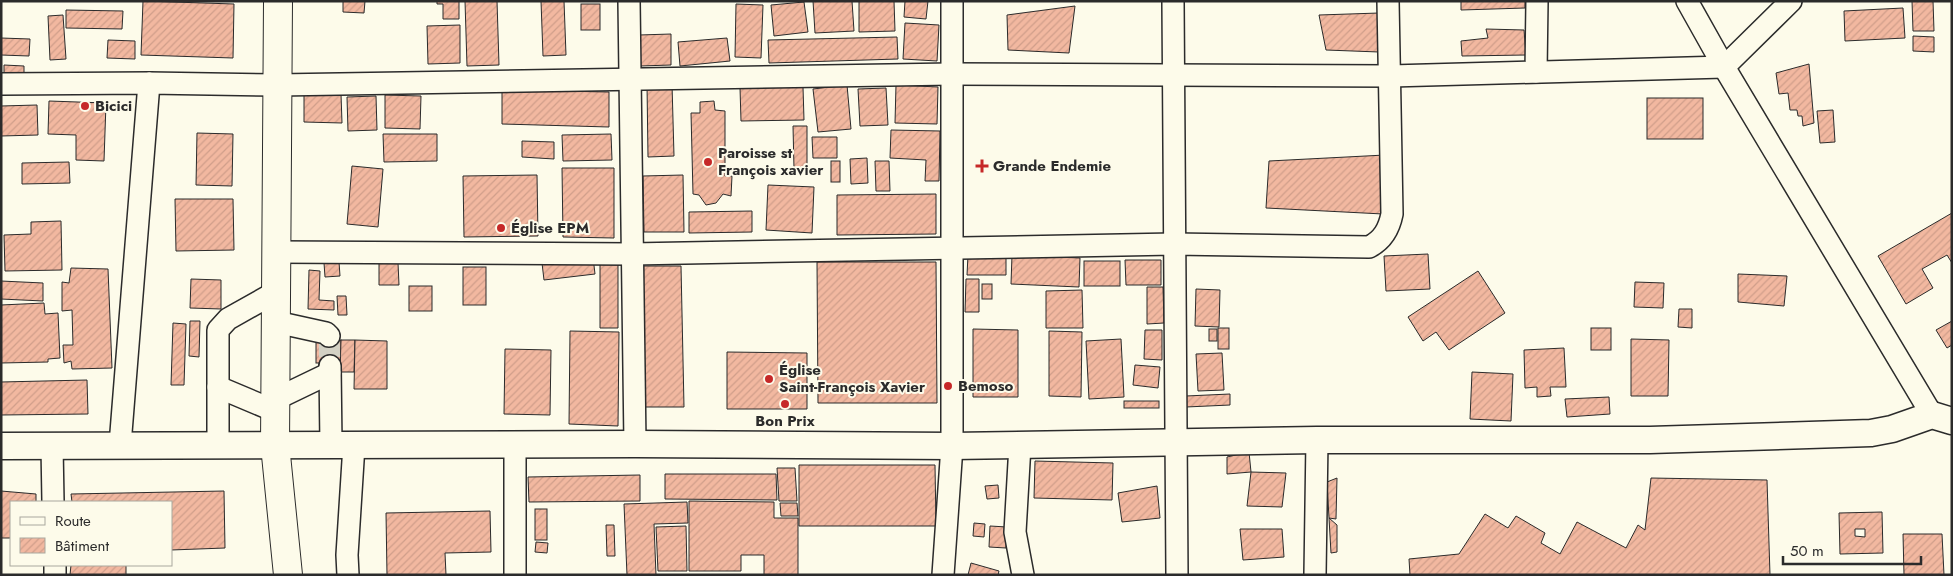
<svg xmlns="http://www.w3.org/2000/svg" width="1953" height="576" font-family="Jost,sans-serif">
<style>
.building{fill:url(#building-hatch);stroke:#2b2b2b;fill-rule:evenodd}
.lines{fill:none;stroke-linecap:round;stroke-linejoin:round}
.minor-tunnel{stroke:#d3d1c4;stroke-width:21;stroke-dasharray:21 11;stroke-linecap:butt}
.minor-casing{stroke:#2b2b2b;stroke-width:24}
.major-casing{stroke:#2b2b2b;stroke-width:29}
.highway-casing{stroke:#2b2b2b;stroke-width:30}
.minor{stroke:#fdfbea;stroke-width:21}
.major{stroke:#fdfbea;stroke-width:26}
.highway{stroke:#fdfbea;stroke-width:28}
.poi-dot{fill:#c62828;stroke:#fdfbea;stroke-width:2}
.labels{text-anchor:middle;stroke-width:4;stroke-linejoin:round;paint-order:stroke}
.poi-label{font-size:15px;font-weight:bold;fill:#2b2b2b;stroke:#fdfbea;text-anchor:start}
</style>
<defs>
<pattern id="building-hatch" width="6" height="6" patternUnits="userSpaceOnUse" patternTransform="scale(1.25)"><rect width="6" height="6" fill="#f2b8a0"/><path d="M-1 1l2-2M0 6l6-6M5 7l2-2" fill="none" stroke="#d09e8a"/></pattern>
</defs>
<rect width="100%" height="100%" fill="#fdfbea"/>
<g class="building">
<path d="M143,1l91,3 -1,54 -92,-3z"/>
<path d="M343,1h22l-1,12 -21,-1z"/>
<path d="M437,1h22v18h-16v-15h-6z"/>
<path d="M465,1h32l2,64 -32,1z"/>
<path d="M541,1h23l2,54 -23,1z"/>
<path d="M813,1h39l2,30 -39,2z"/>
<path d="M859,1h35l1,30 -36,1z"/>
<path d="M905,1h23l-2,18 -22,-2z"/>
<path d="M1461,1h64v7l-64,2z"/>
<path d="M1912,1h21l1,30h-21z"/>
<path d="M804,2l4,30 -34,4 -3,-31z"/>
<rect x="581" y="4" width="19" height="26"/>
<path d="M736,4l27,1 -2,53 -26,-1z"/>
<path d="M1075,6l-6,47 -61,-3 -1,-35z"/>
<path d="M1903,8l2,30 -60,3 -1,-30z"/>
<path d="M66,10l57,1 -1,18 -56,-1z"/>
<path d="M1379,13v39l-53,-2 -7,-35z"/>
<path d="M63,15l3,44 -16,1 -2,-44z"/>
<path d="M905,23l34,2 -2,36 -34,-2z"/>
<path d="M460,25v38l-32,1 -1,-38z"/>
<path d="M1486,29l38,1 2,25 -64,1 -1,-15 27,-3z"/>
<path d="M671,34v31l-31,1 -1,-31z"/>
<path d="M1913,36l21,1v15l-21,-1z"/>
<path d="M897,37l1,22 -129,4 -1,-23z"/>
<path d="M1,38l29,1 -1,17 -28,-1z"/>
<path d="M727,38l3,23 -50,5 -2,-24z"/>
<path d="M108,40l27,1v18l-28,-1z"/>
<path d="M1809,64l5,59 -11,3 -1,-10h-4l-1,-6h-7l-2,-17 -9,1 -3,-21z"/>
<path d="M4,65l20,1v10l-20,-1z"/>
<path d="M672,84l2,72 -26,1 -1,-72z"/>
<path d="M847,85l4,44 -33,3 -5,-43z"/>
<path d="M896,85l42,2 -1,37 -42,-1z"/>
<path d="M803,87l1,33 -63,1 -1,-33z"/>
<path d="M886,88l2,37 -28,1 -2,-37z"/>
<path d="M502,90l107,2v35l-107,-3z"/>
<path d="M304,93l37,1 1,29 -38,-1z"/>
<path d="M385,95l36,1 -1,33 -35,-1z"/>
<path d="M376,96l1,34 -29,1 -1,-34z"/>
<rect x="1647" y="98" width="56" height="41"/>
<path d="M49,101l57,2 -2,58 -28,-1v-25l-28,-1z"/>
<path d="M714,101l1,9 10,1v65h7l-1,20 -8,-2 -7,9 -10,2 -7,-10 -6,-1 -2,-81h9v-11z"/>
<path d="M37,105l1,30 -37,1v-30z"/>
<path d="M1833,110l2,32 -15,1 -3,-32z"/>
<path d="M793,126h14v43h-13z"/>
<path d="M891,130l49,1 -1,50h-14l1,-21 -36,-2z"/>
<path d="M197,133l36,1 -1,52 -36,-1z"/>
<path d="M383,134h54v27l-53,1z"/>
<path d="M611,134l1,26 -49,1 -1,-26z"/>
<path d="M812,137h25v21h-24z"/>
<path d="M522,141l32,1v17l-32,-2z"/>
<path d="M1385,155l-2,59 -117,-6 3,-47z"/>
<path d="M867,158l1,25 -17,1 -1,-25z"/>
<rect x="831" y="161" width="9" height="21"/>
<path d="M875,161h14l1,30h-14z"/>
<path d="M69,162l1,21 -48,1v-21z"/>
<path d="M352,166l31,3 -5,58 -31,-3z"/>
<path d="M562,168h52v70l-51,-1z"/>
<path d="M537,175l1,61 -74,1 -1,-61z"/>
<path d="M683,175l1,57h-40l-1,-56z"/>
<path d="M768,185l46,2 -2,46 -46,-3z"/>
<path d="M936,194v40l-99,1v-40z"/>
<path d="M175,199h58l1,51 -58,1z"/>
<path d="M752,211v21l-63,1v-21z"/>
<path d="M1952,213v50l-5,-8 -25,14 11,19 -27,16 -28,-48z"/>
<path d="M61,221l1,49 -57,1 -1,-36 27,-1v-12z"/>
<path d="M1428,254l2,35 -44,2 -2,-35z"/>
<path d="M968,255h38v20h-39z"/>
<path d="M1012,255l68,3 -1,29 -68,-3z"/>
<path d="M600,256l18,1v71h-18z"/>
<path d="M593,257l2,17 -51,6 -2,-17z"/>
<path d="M1125,260h36v25h-35z"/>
<rect x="1084" y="261" width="36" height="25"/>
<path d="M339,262l1,14 -15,1 -1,-14z"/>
<path d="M817,262h119l1,141h-119z"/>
<path d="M379,263h19l1,22h-20z"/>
<path d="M641,266h40l3,141h-40z"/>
<rect x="463" y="267" width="23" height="38"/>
<path d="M71,268l37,1 4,99 -40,1 -1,-8 -7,2 -1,-18h10l-1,-35 -10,1v-29l7,1z"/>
<path d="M309,270l11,1 -1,29 15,1v9l-26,-1z"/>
<path d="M1478,271l27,42 -56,37 -13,-18 -13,9 -15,-24z"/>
<path d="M1738,274l49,2 -3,30 -46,-4z"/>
<path d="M191,279l30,1v29l-31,-1z"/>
<path d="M966,279h13v33h-14z"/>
<path d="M1,281l42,2v18l-42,-2z"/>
<path d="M1635,282l29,1 -1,25 -29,-1z"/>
<rect x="982" y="284" width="10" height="15"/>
<rect x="409" y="286" width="23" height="25"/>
<path d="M1147,287h16l1,36 -17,1z"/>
<path d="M1196,289l24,1 -1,37 -24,-1z"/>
<path d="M1082,290l1,38h-37v-37z"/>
<path d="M337,296h9l1,19h-9z"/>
<path d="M44,303l1,11 13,-1 2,45 -12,1v3l-47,1v-58z"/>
<path d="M1679,309h13v19l-14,-1z"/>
<path d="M190,321h10l-1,36 -10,-1z"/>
<path d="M1952,321v24l-5,3 -11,-18z"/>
<path d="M173,323l13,1 -2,61h-13z"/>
<rect x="1218" y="328" width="11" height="21"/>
<rect x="1591" y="328" width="20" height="22"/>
<path d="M973,329l45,1v67h-45z"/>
<rect x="1209" y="329" width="8" height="12"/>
<path d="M1145,330h17v30l-18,-1z"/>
<path d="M570,331l49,1 -1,94 -49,-2z"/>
<path d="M1049,331l33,1 -1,65 -32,-1z"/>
<path d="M1121,339l3,58 -35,2 -3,-58z"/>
<path d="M1631,339l38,1 -1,56h-37z"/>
<rect x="316" y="340" width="25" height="23"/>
<path d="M341,340h14l-1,32h-14z"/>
<path d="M355,340l32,1v48h-33z"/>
<path d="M1564,348l2,39h-16l1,9 -14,1v-10l-12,1 -1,-38z"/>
<path d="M505,349l46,1 -1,65 -46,-1z"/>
<path d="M727,352l80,1v56h-80z"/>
<path d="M1222,353l2,37 -26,1 -2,-37z"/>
<path d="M1135,365l25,2 -2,21 -25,-3z"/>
<path d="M1472,372l41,2 -2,47 -41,-2z"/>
<path d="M87,380l1,34 -87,1v-33z"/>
<path d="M1230,394v11l-44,2v-11z"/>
<path d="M1609,397l1,17 -43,3 -2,-18z"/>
<rect x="1124" y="401" width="35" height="7"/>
<path d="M1249,452l2,20 -24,2v-17z"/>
<path d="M1035,461l78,2 -1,37 -78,-2z"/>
<path d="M799,465h136l1,61h-137z"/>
<path d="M777,468h18l2,33h-18z"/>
<path d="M1251,472l35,1 -4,34 -35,-1z"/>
<path d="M665,474h111l1,26 -112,-1z"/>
<path d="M640,475v26l-111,1 -1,-25z"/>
<path d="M1337,478l-1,41 -7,-1 -2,-36z"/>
<path d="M1651,478l116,2 3,95h-360l-1,-16 50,-5 26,-40 23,14 8,-12 29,17 -4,10 19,11 17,-32 49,26 12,-23 7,5z"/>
<path d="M998,485l1,13 -12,1 -2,-13z"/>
<path d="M1157,486l3,32 -38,4 -4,-29z"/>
<path d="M1,491l35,3v8h-25v36h-10z"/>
<path d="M224,491l1,57 -54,2v-48h-99l-1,-8z"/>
<path d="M689,501l85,1v16h24v57h-34v-20h-23v16h-52z"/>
<path d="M687,502l1,21 -34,1 2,51h-29l-3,-71z"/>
<path d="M780,503h17l1,13h-17z"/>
<rect x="535" y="509" width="12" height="31"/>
<path d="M490,511l1,41 -46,1 1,22h-59l-1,-62z"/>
<path d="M1882,512l1,41 -43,1 -1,-41zM1855,529h10v8l-10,-1z"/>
<path d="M1329,518l8,7v27l-6,1z"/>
<path d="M974,523l11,1 -1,13 -11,-1z"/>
<path d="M606,525h8l1,31h-8z"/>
<path d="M686,526l1,45h-29l-2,-44z"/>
<path d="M990,526l17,1 -1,21 -17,-1z"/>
<path d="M1240,529h42l2,28 -41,3z"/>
<path d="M1903,534h39l2,41h-40z"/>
<path d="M536,542l12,1 -1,10 -12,-1z"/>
<path d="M971,563l28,8 -1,4h-30z"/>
<path d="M71,565h55v10h-56z"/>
</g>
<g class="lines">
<path class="minor-tunnel" d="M329,336l1,30"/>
<defs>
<g id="minor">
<path d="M629,1l6,443"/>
<path d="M1173,1l4,574"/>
<path d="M1687,1l37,66 208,348"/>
<path d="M1536,72l1,-71"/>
<path d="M1,84l148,-1 129,2 674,-11 439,2 333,-9 67,-66"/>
<path d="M276,252l356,2 542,-10 195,3c14,-7 20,-18 23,-33l-4,-213"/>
<path d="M276,322l50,11 3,3"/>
<path d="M330,366l1,79"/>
<path d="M218,387l57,24"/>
<path d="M276,399l54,-26"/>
<path d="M515,444v131"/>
<path d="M120,445l29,-362"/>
<path d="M218,445v-115l10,-11 48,-27"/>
<path d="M1020,445l-5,87 8,43"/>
<path d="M52,446l1,56"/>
<path d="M55,565v10"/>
<path d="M348,575l-1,-20 7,-110"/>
<path d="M943,575l9,-129v-445"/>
<path d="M1315,575l2,-135"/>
</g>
<path id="major" d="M1,446l634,-2 317,2 365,-6h333l221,-7 21,-4 40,-14 20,6"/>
<path id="highway" d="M278,1l-3,444 13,130"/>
</defs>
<use href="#minor" class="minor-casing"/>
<use href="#major" class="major-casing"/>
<use href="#highway" class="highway-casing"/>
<use href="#minor" class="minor"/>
<use href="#major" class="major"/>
<use href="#highway" class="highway"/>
</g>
<g class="poi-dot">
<circle cx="85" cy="106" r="5"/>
<circle cx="708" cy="162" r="5"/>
<path d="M979.5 158.5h5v5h5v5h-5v5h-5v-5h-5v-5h5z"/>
<circle cx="501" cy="228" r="5"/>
<circle cx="769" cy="379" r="5"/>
<circle cx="948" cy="386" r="5"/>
<circle cx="785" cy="404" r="5"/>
</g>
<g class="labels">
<g class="poi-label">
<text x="95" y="111">Bicici</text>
<text x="718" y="158">Paroisse st<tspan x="718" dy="17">François xavier</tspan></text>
<text x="993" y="171">Grande Endemie</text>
<text x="511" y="233">Église EPM</text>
<text x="779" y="375">Église<tspan x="779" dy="17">Saint-François Xavier</tspan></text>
<text x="958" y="391">Bemoso</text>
<text x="785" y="426" text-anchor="middle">Bon Prix</text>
</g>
</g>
<rect width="1953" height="576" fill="none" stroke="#2b2b2b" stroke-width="5"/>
<rect x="10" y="501" width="162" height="65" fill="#fdfbea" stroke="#a9a89e"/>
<rect x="20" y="517" width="25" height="8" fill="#fdfbea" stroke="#a9a89e"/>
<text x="55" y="526" font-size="15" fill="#2b2b2b">Route</text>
<rect x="20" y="538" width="25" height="15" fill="url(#building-hatch)" stroke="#a9a89e"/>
<text x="55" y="551" font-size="15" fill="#2b2b2b">Bâtiment</text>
<path d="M1783 556v8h138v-8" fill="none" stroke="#2b2b2b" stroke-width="2.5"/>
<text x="1790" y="556" font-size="15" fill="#2b2b2b" stroke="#fdfbea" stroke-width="4" paint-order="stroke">50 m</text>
</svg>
